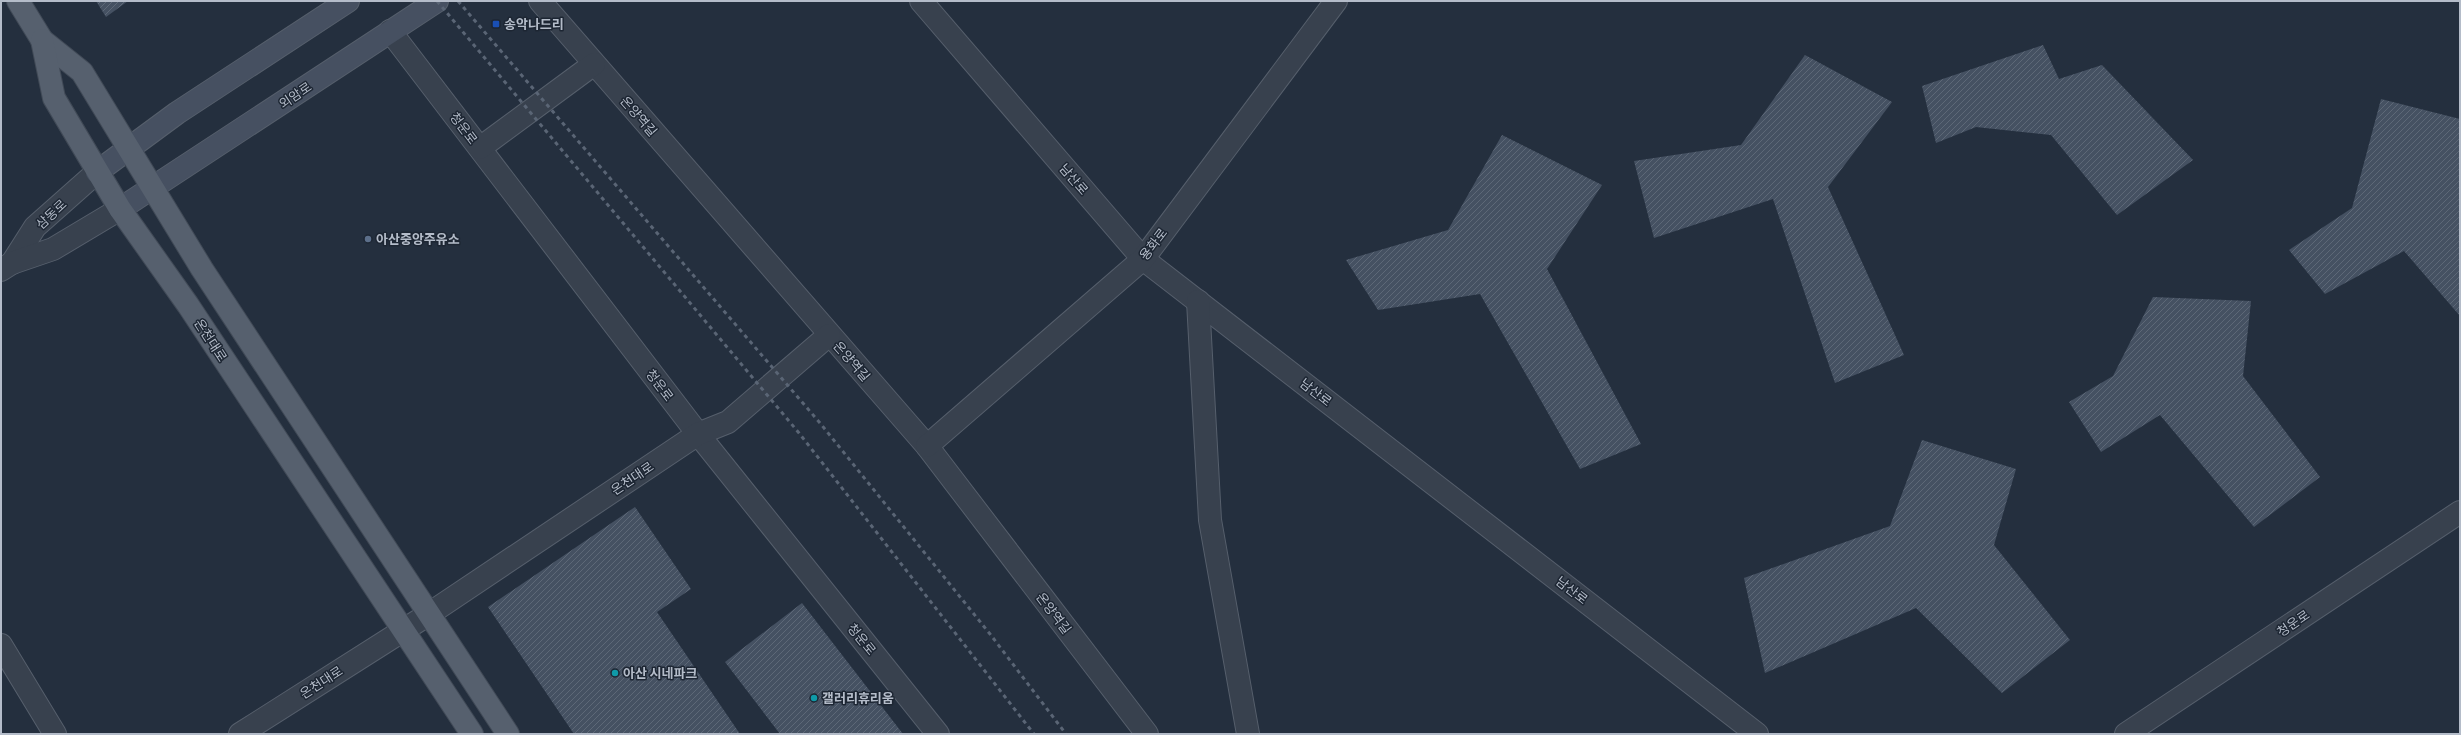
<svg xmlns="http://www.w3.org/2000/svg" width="2461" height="735" font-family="Barlow,'Noto Sans KR',sans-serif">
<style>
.building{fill:url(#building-hatch)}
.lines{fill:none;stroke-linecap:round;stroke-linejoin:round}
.minor-casing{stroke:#565f6c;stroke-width:24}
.tertiary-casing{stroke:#565f6c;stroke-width:24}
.secondary-casing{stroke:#565f6c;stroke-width:24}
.primary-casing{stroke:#414a57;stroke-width:24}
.minor{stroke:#38414e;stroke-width:22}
.tertiary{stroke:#38414e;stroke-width:22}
.secondary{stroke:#465061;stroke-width:22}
.primary{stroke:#56606e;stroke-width:22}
.rail{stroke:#5a6575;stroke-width:3;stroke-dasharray:4 4;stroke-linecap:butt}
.transit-dot{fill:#1a4fb4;stroke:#1d2633;stroke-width:1.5}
.service-dot{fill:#5c6f8a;stroke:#1d2633;stroke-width:1.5}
.culture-dot{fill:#0f9aa8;stroke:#1d2633;stroke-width:1.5}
.labels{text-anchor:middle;stroke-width:3;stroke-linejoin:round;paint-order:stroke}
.poi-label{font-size:13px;font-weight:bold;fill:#b4bcc9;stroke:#1d2633;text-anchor:start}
.street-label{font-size:13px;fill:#b4bcc9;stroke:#1d2633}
</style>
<defs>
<pattern id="building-hatch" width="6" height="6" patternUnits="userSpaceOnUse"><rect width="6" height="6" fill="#455162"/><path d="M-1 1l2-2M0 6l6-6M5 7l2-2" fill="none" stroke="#5d6877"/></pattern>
</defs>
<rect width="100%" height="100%" fill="#242f3e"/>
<g class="building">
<path d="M96,1h32l-22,16z"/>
<path d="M2043,45l16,34 43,-14 91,95 -76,55 -66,-80 -75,-8 -40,16 -14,-57z"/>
<path d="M1805,55l87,47 -64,85 76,168 -69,28 -62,-184 -119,39 -20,-77 107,-16z"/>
<path d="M2381,99l79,20v197l-56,-65 -79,43 -36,-44 63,-42z"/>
<path d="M1502,135l100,50 -55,84 94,175 -61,25 -100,-175 -102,16 -32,-50 102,-30z"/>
<path d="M2153,297l98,4 -8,75 77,101 -66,50 -94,-112 -59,37 -32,-50 44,-26z"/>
<path d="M1922,440l94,29 -22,76 76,95 -68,53 -86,-85 -151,65 -21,-95 146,-52z"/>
<path d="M635,507l56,82 -34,23 83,122h-166l-86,-127z"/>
<path d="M802,603l101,131h-123l-55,-72z"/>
</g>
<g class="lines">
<defs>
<g id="minor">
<path d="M540,1l387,445 220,288"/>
<path d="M921,1l222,258 614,475"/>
<path d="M390,31l308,403 240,300"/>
<path d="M480,148l114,-84"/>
<path d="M1198,301l12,219 38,214"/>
<path d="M927,446l216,-187 193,-258"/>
<path d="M1,645l54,89"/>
<path d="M240,734l189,-120 269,-180 30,-12 101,-87"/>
<path d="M2126,734l334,-222"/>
</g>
<g id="tertiary">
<path d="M12,263l23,-36 62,-55"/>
<path d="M1,270l11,-7 41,-14 67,-40"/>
</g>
<g id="secondary">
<path d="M97,172l80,-59 171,-112"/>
<path d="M120,209l317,-208"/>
</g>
<g id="primary">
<path d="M18,1l24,39 40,32 120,197 306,465"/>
<path d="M42,40l12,58 66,111 68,96 284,429"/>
</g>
</defs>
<use href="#minor" class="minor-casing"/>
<use href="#tertiary" class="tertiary-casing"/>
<use href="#secondary" class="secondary-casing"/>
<use href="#primary" class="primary-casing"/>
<use href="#minor" class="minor"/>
<use href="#tertiary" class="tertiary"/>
<use href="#secondary" class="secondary"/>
<use href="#primary" class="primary"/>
<g class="rail">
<path d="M437,1l362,432 235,301"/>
<path d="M458,1l362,422 170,211 76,100"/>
</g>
</g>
<rect class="transit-dot" x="492" y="20" width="8" height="8" rx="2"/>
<circle class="service-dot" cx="368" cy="239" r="4"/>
<g class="culture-dot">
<circle cx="615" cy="673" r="4"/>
<circle cx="814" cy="698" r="4"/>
</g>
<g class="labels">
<g class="poi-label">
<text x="504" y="29">송악나드리</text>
<text x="376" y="244">아산중앙주유소</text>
<text x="623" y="678">아산 시네파크</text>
<text x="822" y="703">갤러리휴리움</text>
</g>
<g class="street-label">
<text transform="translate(295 95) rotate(-34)" y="5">외암로</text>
<text transform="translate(639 116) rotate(49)" y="5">온양역길</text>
<text transform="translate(464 128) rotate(53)" y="5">청운로</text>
<text transform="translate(1074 179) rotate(49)" y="5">남산로</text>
<text transform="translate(51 214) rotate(-43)" y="5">삼동로</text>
<text transform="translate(1153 244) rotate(-52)" y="5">용화로</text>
<text transform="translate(211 340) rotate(57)" y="5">온천대로</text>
<text transform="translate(852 361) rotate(49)" y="5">온양역길</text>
<text transform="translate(660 385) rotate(53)" y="5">청운로</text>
<text transform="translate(1316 392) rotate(38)" y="5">남산로</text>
<text transform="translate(632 478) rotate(-34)" y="5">온천대로</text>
<text transform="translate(1572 590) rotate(38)" y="5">남산로</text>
<text transform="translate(1054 613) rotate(53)" y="5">온양역길</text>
<text transform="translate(2293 623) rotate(-34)" y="5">청운로</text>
<text transform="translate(862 639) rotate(51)" y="5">청운로</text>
<text transform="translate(321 682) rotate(-33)" y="5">온천대로</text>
</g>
</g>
<rect width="2461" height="735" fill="none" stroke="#b4bcc9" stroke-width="4"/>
</svg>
